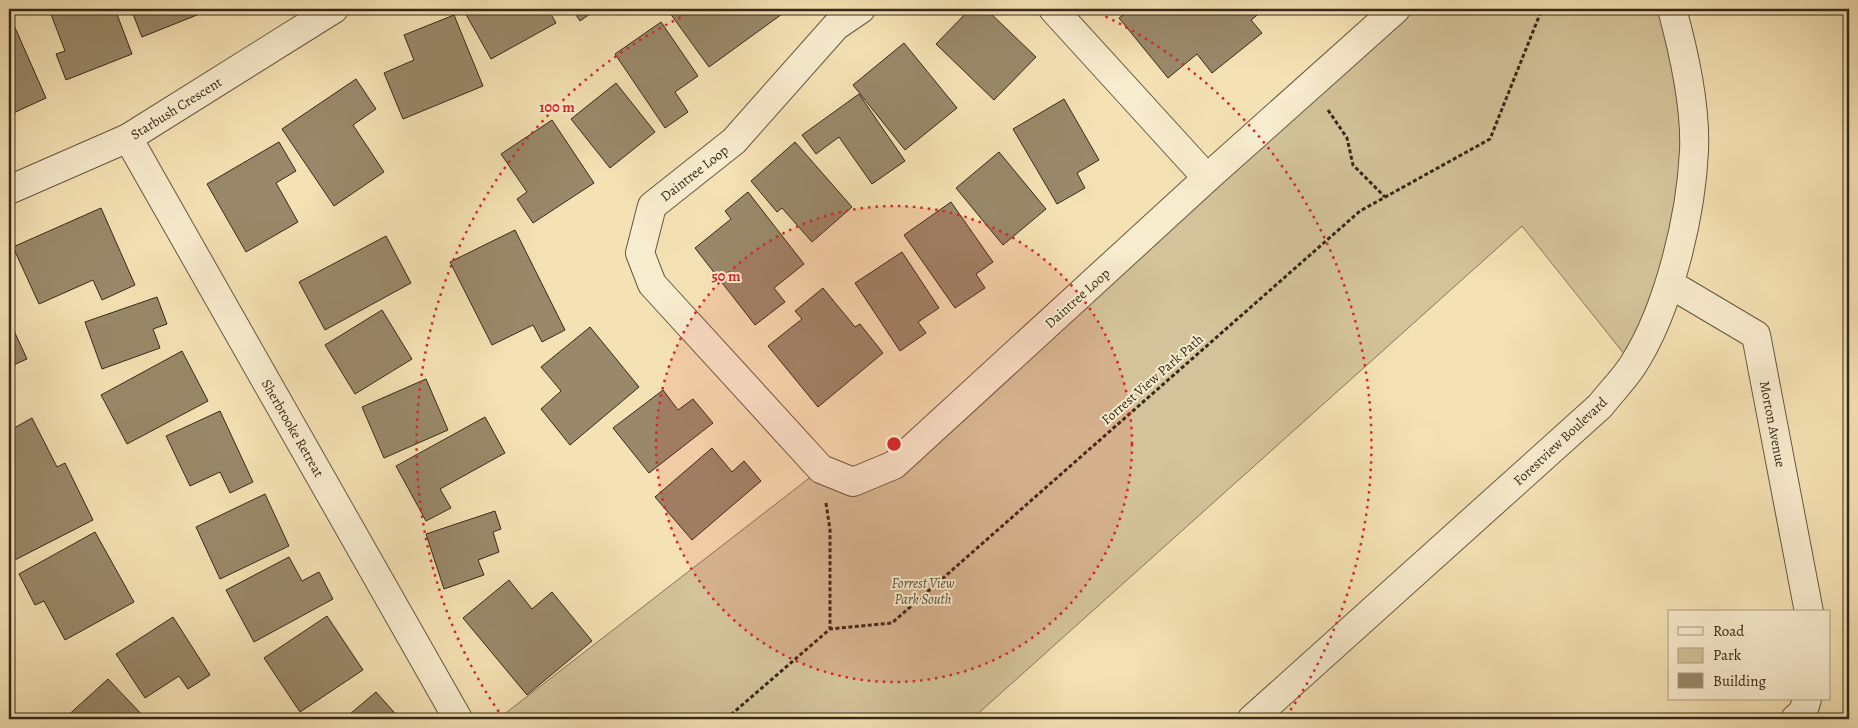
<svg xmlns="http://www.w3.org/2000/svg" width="1858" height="728" font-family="Alegreya,serif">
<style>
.green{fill:#d4c39a;stroke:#84765a}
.building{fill:#99896a;stroke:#352919}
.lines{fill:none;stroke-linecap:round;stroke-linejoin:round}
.street-casing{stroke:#655740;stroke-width:30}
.path{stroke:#352919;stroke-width:3;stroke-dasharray:4 2.5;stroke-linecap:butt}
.street{stroke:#f8ecce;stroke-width:28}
.ring{fill:none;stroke:#d62828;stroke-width:2.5;stroke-dasharray:2.5 5}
.labels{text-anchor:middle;stroke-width:4;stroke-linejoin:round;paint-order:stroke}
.street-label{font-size:14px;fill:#352919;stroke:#f8ecce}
.park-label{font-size:14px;font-style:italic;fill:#5d5039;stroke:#f8ecce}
.centre{fill:#d62828;stroke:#f8ecce;stroke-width:2.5}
.ring-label{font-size:15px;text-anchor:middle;font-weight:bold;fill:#d62828;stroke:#f8ecce;stroke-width:4;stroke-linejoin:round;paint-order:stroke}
</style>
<rect width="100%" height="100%" fill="#f5e2b4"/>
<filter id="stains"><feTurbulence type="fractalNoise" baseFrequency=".004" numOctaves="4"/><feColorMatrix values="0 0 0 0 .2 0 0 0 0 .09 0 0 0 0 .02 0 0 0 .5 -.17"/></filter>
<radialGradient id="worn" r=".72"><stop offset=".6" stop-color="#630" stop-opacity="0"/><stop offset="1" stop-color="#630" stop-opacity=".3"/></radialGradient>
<path class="green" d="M1396,9h276l22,141 -61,215 -111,-139 -550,493h-474l323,-250 32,13 41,-17z"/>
<g class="building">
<path d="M49,9h66l17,45 -66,26 -10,-26 9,-3z"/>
<path d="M131,9h81l-70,28z"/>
<path d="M463,9h85l8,14 -65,36z"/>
<path d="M572,9h25l-17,12z"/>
<path d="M667,9h122l-80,58z"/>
<path d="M970,9h16l50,48 -42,43 -58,-56z"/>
<path d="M1131,9h134l-14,11 11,13 -50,40 -15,-19 -29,24 -49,-60z"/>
<path d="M9,14l37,84 -37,17z"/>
<path d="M454,15l29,71 -80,33 -19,-46 30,-13 -10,-25z"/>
<path d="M661,22l37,54 -23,16 13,20 -23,16 -50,-74z"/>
<path d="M904,43l53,65 -52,42 -52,-65z"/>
<path d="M356,79l20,30 -23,16 31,47 -50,34 -52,-77z"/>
<path d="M616,83l39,49 -45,36 -39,-49z"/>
<path d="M859,94l46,67 -33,23 -33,-47 -23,17 -14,-19z"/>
<path d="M1064,99l35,61 -22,13 8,15 -28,16 -44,-75z"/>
<path d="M552,120l42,63 -61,40 -16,-24 10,-7 -26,-38z"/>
<path d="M279,142l17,29 -20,12 22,39 -52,30 -39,-68z"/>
<path d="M795,142l57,65 -40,35 -30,-34 -5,4 -26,-31z"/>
<path d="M999,152l47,57 -43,36 -47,-57z"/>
<path d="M748,192l56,72 -30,24 11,14 -30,23 -60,-77 36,-29 -6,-8z"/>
<path d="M951,202l42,60 -17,12 9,14 -30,20 -51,-73z"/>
<path d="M101,208l34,77 -33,15 -9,-20 -54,24 -26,-57z"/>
<path d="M515,230l50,100 -23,12 -9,-17 -41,20 -42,-83z"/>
<path d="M386,236l25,47 -86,47 -26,-48z"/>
<path d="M902,252l37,56 -21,14 8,11 -26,18 -45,-68z"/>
<path d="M823,288l32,39 5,-3 23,29 -65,54 -50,-61 34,-27 -7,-8z"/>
<path d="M157,297l10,27 -14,5 7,19 -58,21 -17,-47z"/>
<path d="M382,310l30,49 -57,35 -30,-49z"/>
<path d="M9,320l18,39 -18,8z"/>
<path d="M590,327l49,60 -69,58 -29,-36 20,-18 -20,-24z"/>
<path d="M182,351l26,50 -81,43 -26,-49z"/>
<path d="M426,379l22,51 -64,28 -22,-51z"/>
<path d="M663,390l15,20 15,-11 20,24 -64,50 -36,-45z"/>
<path d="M220,411l33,71 -23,11 -10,-21 -30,14 -24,-50z"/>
<path d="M485,417l20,36 -65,36 11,19 -25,13 -30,-55z"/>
<path d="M9,418l5,10 18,-10 25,49 8,-4 28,57 -84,43z"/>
<path d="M712,448l20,24 12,-11 17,20 -69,59 -37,-43z"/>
<path d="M265,494l24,52 -69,33 -24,-52z"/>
<path d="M495,511l6,18 -8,3 6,20 -21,8 6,15 -40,14 -18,-55z"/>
<path d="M95,532l39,70 -69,38 -21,-39 -9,4 -16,-31z"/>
<path d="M289,557l13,24 17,-9 14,27 -79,43 -28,-52z"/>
<path d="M509,580l23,29 20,-17 40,49 -65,54 -64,-77z"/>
<path d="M327,616l36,54 -63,42 -36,-54z"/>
<path d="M173,617l37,58 -22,14 -9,-13 -34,22 -29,-44z"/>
<path d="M108,679l38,40h-82z"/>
<path d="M376,692l24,27h-56z"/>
</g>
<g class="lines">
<defs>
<g id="street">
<path d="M861,9l-25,17 -102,115 -82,65 -12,47 12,31 169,185 32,13 41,-17 313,-287 189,-169"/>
<path d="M1053,9l154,169"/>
<path d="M128,138l330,581"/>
<path d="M9,190l119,-52 206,-129"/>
<path d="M1670,284l86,51 53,277"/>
<path d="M1252,719l348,-313c11,-14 24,-27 33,-41 36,-56 58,-149 61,-214 2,-46 -10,-98 -22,-142"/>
<path d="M1795,719l8,-7 4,-13"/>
</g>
</defs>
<use href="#street" class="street-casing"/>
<g class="path">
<path d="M1328,110l19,28 6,27 32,32"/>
<path d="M826,503l4,27v99"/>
<path d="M726,719l104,-90 62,-6 468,-412 130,-72 52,-130"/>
</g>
<use href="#street" class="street"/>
</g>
<circle cx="894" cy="444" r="238" fill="#d62828" fill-opacity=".12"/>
<g class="ring">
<circle cx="894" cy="444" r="238"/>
<path d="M503 718A477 477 0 0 1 696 10M1092 10A477 477 0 0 1 1285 718"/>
</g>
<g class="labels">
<g class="street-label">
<text transform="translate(176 108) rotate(-32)" y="5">Starbush Crescent</text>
<text transform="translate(694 173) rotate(-38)" y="5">Daintree Loop</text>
<text transform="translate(1077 298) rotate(-42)" y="5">Daintree Loop</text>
<text transform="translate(1152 379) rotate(-41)" y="5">Forrest View Park Path</text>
<text transform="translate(1773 424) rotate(79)" y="5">Morton Avenue</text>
<text transform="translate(293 428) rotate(60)" y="5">Sherbrooke Retreat</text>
<text transform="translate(1560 441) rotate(-43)" y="5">Forestview Boulevard</text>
</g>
<g class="park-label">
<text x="923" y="588">Forrest View<tspan x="923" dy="16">Park South</tspan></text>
</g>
</g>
<circle cx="894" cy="444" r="8" class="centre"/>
<g class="ring-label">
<text x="557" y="112">100 m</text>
<text x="726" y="281">50 m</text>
</g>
<rect width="1858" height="728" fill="none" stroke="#f5e2b4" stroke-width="30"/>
<rect x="10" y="10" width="1838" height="708" fill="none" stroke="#352919" stroke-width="2.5"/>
<rect x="15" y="15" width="1828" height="698" fill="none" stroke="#352919"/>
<rect x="1668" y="610" width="162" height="90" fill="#f8ecce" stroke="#aa9e86"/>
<rect x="1678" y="627" width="25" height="8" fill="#f8ecce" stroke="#aa9e86"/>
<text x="1713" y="636" font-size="15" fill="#352919">Road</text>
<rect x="1678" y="648" width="25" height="15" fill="#d4c39a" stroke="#aa9e86"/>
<text x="1713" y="660" font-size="15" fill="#352919">Park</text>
<rect x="1678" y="673" width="25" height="15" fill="#99896a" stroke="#aa9e86"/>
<text x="1713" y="686" font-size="15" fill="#352919">Building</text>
<rect width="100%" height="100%" filter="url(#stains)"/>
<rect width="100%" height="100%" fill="url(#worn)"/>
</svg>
